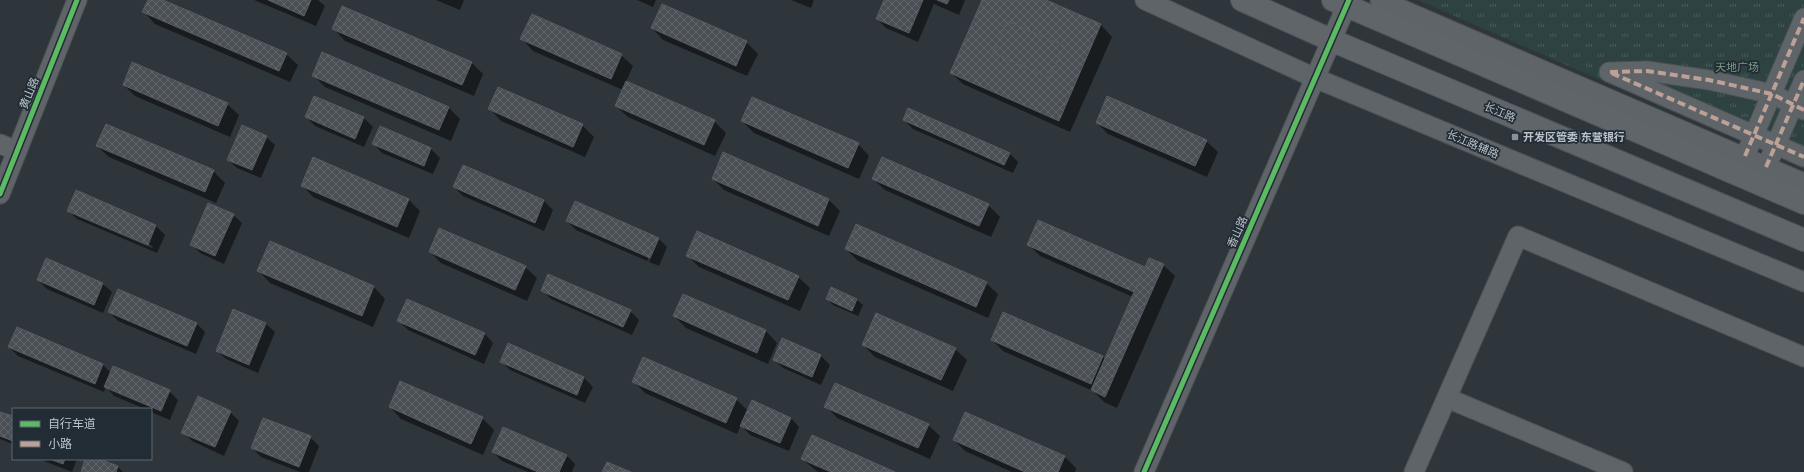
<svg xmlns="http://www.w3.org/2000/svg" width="1804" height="472" font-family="Lato,'Noto Sans SC',sans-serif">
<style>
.grass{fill:url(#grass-tufts)}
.shadow{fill:#0007;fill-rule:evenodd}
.building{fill:url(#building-cross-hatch);stroke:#575c62;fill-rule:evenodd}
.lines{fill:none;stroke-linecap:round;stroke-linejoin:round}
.minor-casing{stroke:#4c5155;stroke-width:21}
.major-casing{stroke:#4c5257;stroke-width:24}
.minor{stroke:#5e6468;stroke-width:19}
.major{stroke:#60656a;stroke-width:22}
.quiet{stroke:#bda197;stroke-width:4;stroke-dasharray:8 4;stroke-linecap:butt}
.cycleway-casing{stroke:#222c35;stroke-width:8}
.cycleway{stroke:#5cba63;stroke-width:5}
.poi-dot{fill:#899198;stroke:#222c35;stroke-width:1.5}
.labels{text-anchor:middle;stroke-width:3.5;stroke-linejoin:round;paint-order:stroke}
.park-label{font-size:11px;fill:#7b9d7f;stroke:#222c35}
.street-label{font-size:11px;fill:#bac2ca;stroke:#222c35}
.poi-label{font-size:11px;font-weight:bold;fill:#bac2ca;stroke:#222c35;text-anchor:start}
</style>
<defs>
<pattern id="grass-tufts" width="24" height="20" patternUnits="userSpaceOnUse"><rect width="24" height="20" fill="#2e4242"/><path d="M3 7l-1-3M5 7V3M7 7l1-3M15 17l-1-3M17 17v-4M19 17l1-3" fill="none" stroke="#4a5c5c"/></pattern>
<pattern id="building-cross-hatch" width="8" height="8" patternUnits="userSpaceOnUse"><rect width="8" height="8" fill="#494f54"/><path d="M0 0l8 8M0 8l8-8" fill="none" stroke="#61676b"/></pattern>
</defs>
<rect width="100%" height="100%" fill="#2e353b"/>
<path class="grass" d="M1418,0h386v169z"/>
<g class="shadow">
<path d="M149,0h12l125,54 12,11 -8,17 -135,-58 -11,-12z"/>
<path d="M254,0h64l7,6 -9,20z"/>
<path d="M436,0h28l-4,10z"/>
<path d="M637,0h19l-3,7z"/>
<path d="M791,0h23l-3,8z"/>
<path d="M885,0h80l-6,15 -25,-11 -16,38 -32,-14 -9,-9z"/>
<path d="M983,0h60l58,25 11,12 -42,95 -107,-48 -12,-11z"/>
<path d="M652,28l94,14 12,12 -11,22 -84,-36z"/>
<path d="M334,29l138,34 11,11 -9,22 -129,-55z"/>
<path d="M522,39l99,16 12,11 -7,16 88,39 12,12 -11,23 -87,-39 -12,-11 7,-16 -90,-39z"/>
<path d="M313,75l136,33 11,11 -9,22 -126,-54z"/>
<path d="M124,85l103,19 12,11 -9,22 -95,-41z"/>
<path d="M315,97l49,21 9,9 -9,20 -49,-21 -9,-9z"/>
<path d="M490,109l92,16 12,12 -9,20 -84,-36z"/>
<path d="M904,120l105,33 9,9 -5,11 -100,-44z"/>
<path d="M742,121l116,23 11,12 -10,23 -105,-46z"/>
<path d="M1097,123l109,18 12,11 -11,25 -99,-43z"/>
<path d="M381,127l50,22 9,9 -7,16 -51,-21 -8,-9z"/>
<path d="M266,137l9,8 -14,33 -24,-10 -9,-8z"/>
<path d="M97,146l116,25 12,12 -9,20 -107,-46z"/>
<path d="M724,154l105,46 11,11 -11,25 -105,-46 -11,-11z"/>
<path d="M313,159l96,41 11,11 -11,27 -96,-41 -11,-12z"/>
<path d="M463,166l81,35 9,9 -9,21 -81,-35 -9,-9z"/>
<path d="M873,179l115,26 12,12 -9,20 -106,-47z"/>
<path d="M76,191l80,35 9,9 -8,18 -80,-34 -9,-9zM77,214l76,32 -1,2 -75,-32z"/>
<path d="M233,215l9,8 -18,41 -24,-11 -9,-9z"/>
<path d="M567,221l91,17 9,9 -8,19 -10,-4 9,-21h-2l-9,20 -71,-31z"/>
<path d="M1039,221l107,47 17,-3 12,11 -58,132 -13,-6 -11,-11 -90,-40 -11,-11 111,17 3,3 27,-63 -93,-41 -11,-11z"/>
<path d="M271,243l103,44 11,12 -12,28 -103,-44 -11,-12z"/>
<path d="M846,249l140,34 12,11 -10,24 -130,-57z"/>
<path d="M430,252l95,15 12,11 -10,23 -86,-38z"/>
<path d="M688,256l110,21 12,11 -10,23 -101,-44z"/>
<path d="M38,280l65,4 9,8 -9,21 -56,-24z"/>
<path d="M832,289l25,11 6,5 -5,11 -25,-11 -6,-6z"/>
<path d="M542,290l88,21 9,9 -7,15 -81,-36z"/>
<path d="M683,295l83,36 11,12 -9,21 -82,-36 -12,-12z"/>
<path d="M234,310l32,14 9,8 -17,41 -32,-14 -9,-8z"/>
<path d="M109,312l87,11 9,9 -9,22 -78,-33z"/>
<path d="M399,321l86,13 8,9 -9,21 -76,-34z"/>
<path d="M783,339l38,17 9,9 -9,20 -38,-17 -9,-8z"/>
<path d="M509,345l75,33 9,9 -8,16 -75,-33 -9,-9z"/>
<path d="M863,345l92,4 12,11 -14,31 -78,-34z"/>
<path d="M9,347l94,18 8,8 58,18 9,9 -8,20 -19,-8v-3h-6l-31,-13 -8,-9 -2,5 -86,-36z"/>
<path d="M634,382l102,17 12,12 43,7 8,9 -10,24 -39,-16 -9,-10 -4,9 -92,-41z"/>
<path d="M826,406l102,19 12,11 -10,23 -93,-41z"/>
<path d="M390,407l92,11 12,12 -11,25 -82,-36z"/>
<path d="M230,412l9,9 -15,35 -32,-15 -9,-9z"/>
<path d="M0,413l13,4v27l-13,-5z"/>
<path d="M310,437l9,9 -10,26h-9l-39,-15 -9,-9z"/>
<path d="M954,440l111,17 11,11 -1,4h-63l-47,-21z"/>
<path d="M493,452l73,3 9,9 -3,8h-44l-26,-11z"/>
<path d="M39,459h38l-5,13z"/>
<path d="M86,459h10l22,8 5,5h-41z"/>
<path d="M802,459l91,13h-75z"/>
</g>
<g class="building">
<path d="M148,0h15l124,53 -8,18 -137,-59z"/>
<path d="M268,0h43l-7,16z"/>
<path d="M884,0h39l-14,33 -33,-14z"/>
<path d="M937,0h12l-2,4z"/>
<path d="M982,0h64l55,24 -42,97 -109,-48zM1007,21l57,25 -15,32 -56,-25z"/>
<path d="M662,4l85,37 -11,25 -85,-38z"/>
<path d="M342,6l130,56 -10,23 -130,-56z"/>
<path d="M532,14l90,40 -11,25 -91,-40z"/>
<path d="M1007,21l57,25 -15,32 -56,-25z"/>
<path d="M322,52l127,55 -10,23 -127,-54z"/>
<path d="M132,62l96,41 -10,23 -95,-41z"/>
<path d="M626,81l89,39 -11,25 -89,-39z"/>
<path d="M498,87l85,37 -10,23 -85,-38z"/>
<path d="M314,96l50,21 -9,22 -50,-22z"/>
<path d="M1107,96l100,44 -12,26 -99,-43z"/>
<path d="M752,97l107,46 -11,25 -107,-47z"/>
<path d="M908,108l102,45 -6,12 -101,-45z"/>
<path d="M106,124l108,46 -9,22 -109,-46z"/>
<path d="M242,125l25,11 -15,34 -25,-10z"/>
<path d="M380,126l51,22 -7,18 -52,-22z"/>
<path d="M723,152l106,47 -11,27 -106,-47z"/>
<path d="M313,157l96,42 -12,28 -96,-41z"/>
<path d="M882,157l107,47 -10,22 -107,-47z"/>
<path d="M463,165l81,35 -9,23 -82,-36z"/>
<path d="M76,190l80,35 -8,20 -81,-34z"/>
<path d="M575,201l84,37 -9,20 -84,-37z"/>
<path d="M208,203l26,11 -19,42 -25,-11z"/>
<path d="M1038,220l107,47 -11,25 -107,-47z"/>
<path d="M856,224l131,58 -11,25 -131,-58z"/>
<path d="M439,228l87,38 -11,24 -86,-38z"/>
<path d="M697,231l102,45 -11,24 -102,-44z"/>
<path d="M270,241l104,45 -12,30 -105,-45z"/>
<path d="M46,258l57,25 -9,22 -57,-25z"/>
<path d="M1149,258l15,6 -59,133 -14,-7z"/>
<path d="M548,274l83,36 -8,17 -82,-36z"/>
<path d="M831,287l26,12 -5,12 -26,-12z"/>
<path d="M118,289l79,34 -10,23 -79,-34z"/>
<path d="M683,294l83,36 -9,23 -84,-37z"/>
<path d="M407,299l78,34 -10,22 -78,-34z"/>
<path d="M233,309l33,14 -17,42 -33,-14z"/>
<path d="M1003,312l100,44 -12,28 -100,-44z"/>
<path d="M876,313l80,35 -15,32 -79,-35z"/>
<path d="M17,327l86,37 -8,20 -87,-37z"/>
<path d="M782,338l39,17 -9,22 -39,-17z"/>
<path d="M508,343l76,34 -7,18 -77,-33z"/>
<path d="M643,357l94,41 -11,25 -94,-41z"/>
<path d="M113,366l57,24 -9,21 -57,-24z"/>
<path d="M400,381l83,36 -12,27 -82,-37z"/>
<path d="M835,383l94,41 -11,24 -94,-41z"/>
<path d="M198,396l33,15 -16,36 -34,-14z"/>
<path d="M752,400l39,18 -11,25 -40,-17z"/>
<path d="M0,412l13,4v25l-13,-5z"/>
<path d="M965,412l100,44 -7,16h-33l-72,-32z"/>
<path d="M263,418l48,18 -12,31 -48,-19z"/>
<path d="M503,427l64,28 -8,17h-21l-46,-20z"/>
<path d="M812,435l83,37h-64l-30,-13z"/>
<path d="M50,459h15l-2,5z"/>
<path d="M85,459h14l19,7 -2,6h-35z"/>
<path d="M607,462l24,10h-29z"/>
</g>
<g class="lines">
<defs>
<g id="minor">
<path d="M1145,0l170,78 489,204"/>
<path d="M1380,0l424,183"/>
<path d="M1804,110l-32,-16 -63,-14 -62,-9 -38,1 195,85"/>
<path d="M0,144l17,7"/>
<path d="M1749,147l55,-129"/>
<path d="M1771,156l33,-76"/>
<path d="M0,194l77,-194"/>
<path d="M1447,398l176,74"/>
<path d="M1144,472l205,-472"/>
<path d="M1414,472l104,-236 286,121"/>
</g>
<g id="major">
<path d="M1242,0l89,40 473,200"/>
<path d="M1333,0l471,203"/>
</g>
</defs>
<use href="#minor" class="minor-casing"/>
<use href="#major" class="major-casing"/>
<use href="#minor" class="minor"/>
<use href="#major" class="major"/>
<g class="quiet">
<path d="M1804,110l-32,-16 -63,-14 -62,-9 -38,1 195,85"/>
<path d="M1745,156l59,-138"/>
<path d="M1766,167l38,-87"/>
</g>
<defs>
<g id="cycleway">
<path d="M0,194l77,-194"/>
<path d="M1144,472l205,-472"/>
</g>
</defs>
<use href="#cycleway" class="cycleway-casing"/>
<use href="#cycleway" class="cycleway"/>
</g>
<rect class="poi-dot" x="1511" y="133" width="8" height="8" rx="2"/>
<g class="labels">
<g class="park-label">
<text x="1737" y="71">天地广场</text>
</g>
<g class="street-label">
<text transform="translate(29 93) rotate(-68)" y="4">黄山路</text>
<text transform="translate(1500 112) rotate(23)" y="4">长江路</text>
<text transform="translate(1473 144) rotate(23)" y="4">长江路辅路</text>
<text transform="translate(1237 232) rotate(-66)" y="4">香山路</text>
</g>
<g class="poi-label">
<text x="1523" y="141">开发区管委 东营银行</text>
</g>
</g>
<rect x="12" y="408" width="140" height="52" fill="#222c35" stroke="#5f6871"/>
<rect x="20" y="421" width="20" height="6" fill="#5cba63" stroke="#5f6871"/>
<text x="48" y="428" font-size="12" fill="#bac2ca">自行车道</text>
<rect x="20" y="441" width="20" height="6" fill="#bda197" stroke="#5f6871"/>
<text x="48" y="448" font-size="12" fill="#bac2ca">小路</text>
</svg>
